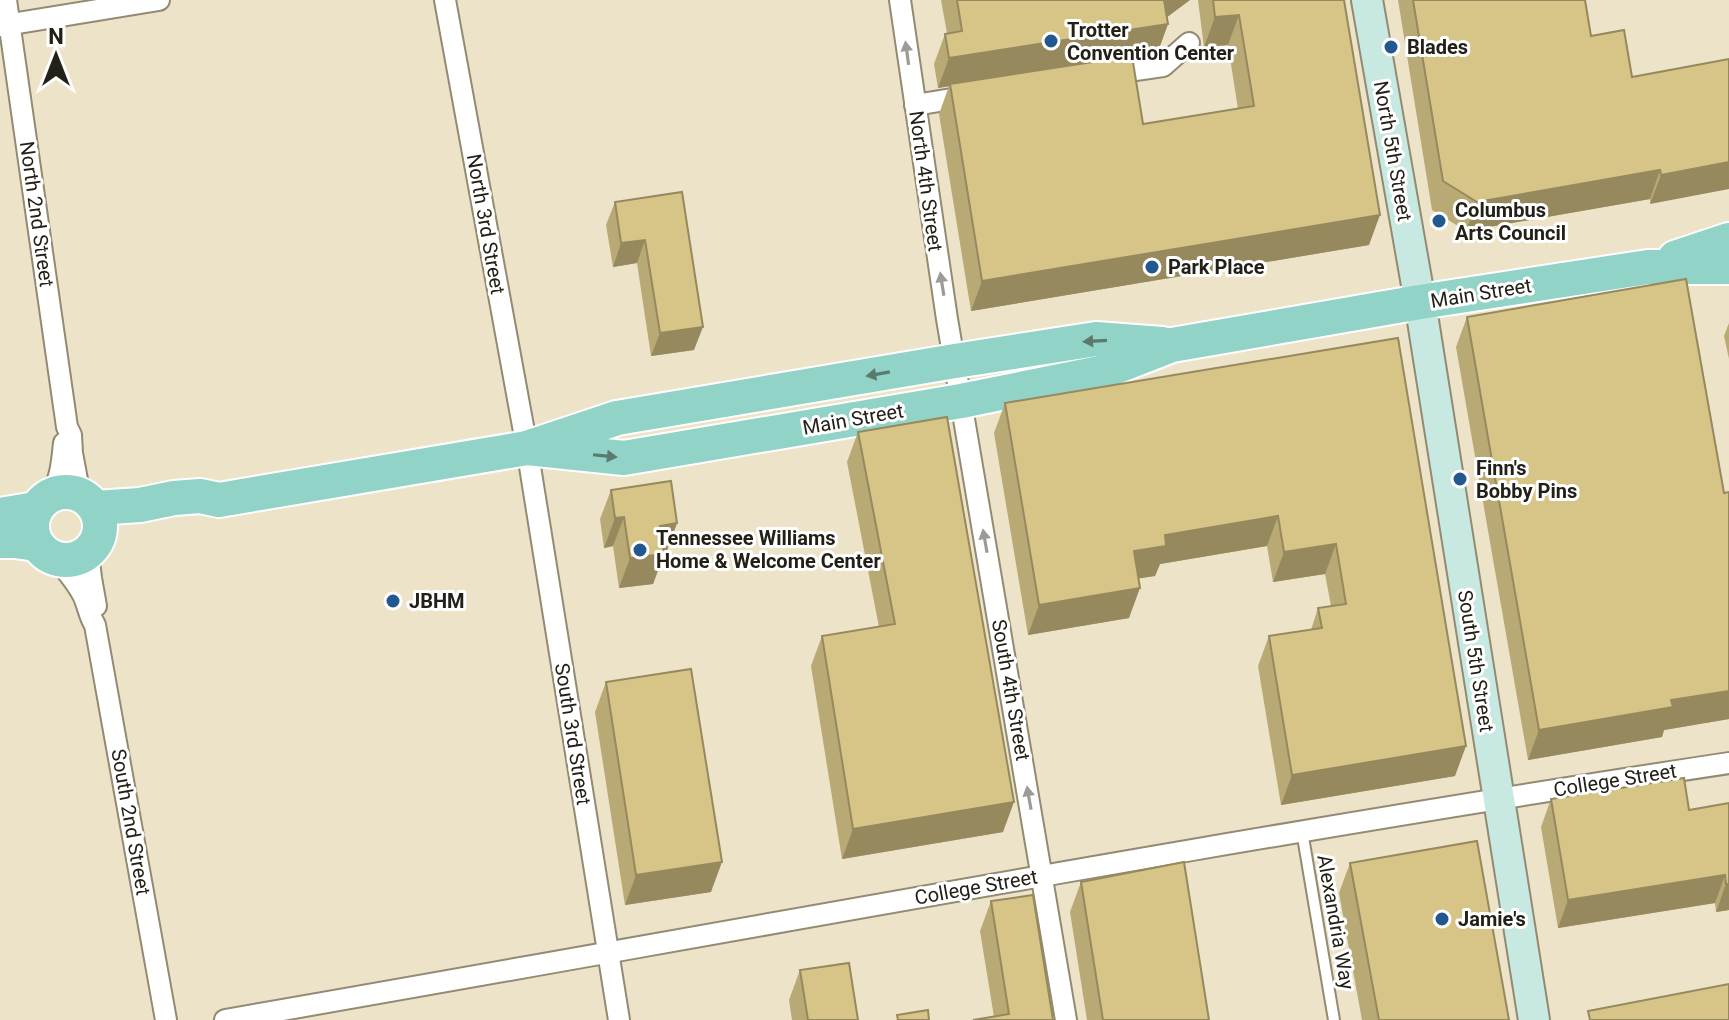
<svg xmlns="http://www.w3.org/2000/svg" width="1729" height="1020" font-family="Roboto,sans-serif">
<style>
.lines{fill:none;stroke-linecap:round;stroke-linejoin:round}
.lane-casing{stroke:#928a72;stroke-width:14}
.street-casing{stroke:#928a72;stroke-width:24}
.secondary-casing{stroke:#928a72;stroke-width:34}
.primary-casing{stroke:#fff;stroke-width:38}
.lane{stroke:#fff;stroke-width:10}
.street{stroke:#fff;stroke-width:20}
.secondary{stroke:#c8e9e2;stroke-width:30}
.primary{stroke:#91d3c6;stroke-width:34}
.wall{fill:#b9a974}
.shaded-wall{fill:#96895e}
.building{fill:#d7c487;stroke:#96895e;stroke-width:2}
.oneway{fill:#9c9b97}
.oneway2{fill:#5a7a6e}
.poi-dot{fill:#225890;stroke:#fff;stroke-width:3}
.labels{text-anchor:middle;stroke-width:6;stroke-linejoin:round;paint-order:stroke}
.poi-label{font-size:20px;font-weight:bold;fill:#232017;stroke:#fff;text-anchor:start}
.street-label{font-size:20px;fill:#232017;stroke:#fff}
</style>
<rect width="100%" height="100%" fill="#ece3c9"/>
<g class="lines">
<defs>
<path id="lane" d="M1302,831l32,189"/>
<g id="street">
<path d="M6,0l61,427 4,8 1,18 8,43"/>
<path d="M445,0l82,448 92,572"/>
<path d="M900,0l47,319 119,701"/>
<path d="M0,26l159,-26"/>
<path d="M1108,74l55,-8 26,-23"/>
<path d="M915,105l55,-9"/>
<path d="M50,496c11,-16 12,-34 14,-53"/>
<path d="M88,553l3,25 5,28"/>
<path d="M56,558c10,12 20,23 27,37 5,10 6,21 12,30l71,395"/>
<path d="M225,1020c501,-87 1001,-181 1504,-257"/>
</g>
<path id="secondary" d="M1367,0l53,302 114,718"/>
<g id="primary">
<path d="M1675,258l54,-18"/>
<path d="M527,448l97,10 337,-57 139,-28 72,-28 248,-43 228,-35h81"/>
<circle cx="66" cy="526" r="34"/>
<path d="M95,508l45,-3 34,-7 26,-2 19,4 308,-52 90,-30 338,-57 141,-22 66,5"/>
<path d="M0,515l36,-6"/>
<path d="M0,541h15l21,3"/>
</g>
</defs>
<use href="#lane" class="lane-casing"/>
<use href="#street" class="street-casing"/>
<use href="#secondary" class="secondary-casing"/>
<use href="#primary" class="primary-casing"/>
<use href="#lane" class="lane"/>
<use href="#street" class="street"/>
<use href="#secondary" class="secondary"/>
<use href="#primary" class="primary"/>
</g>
<g class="wall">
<path d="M941,0h249l-23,17 1,7 -11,30 -25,4 11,66 95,-15 -10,-64 -24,2 -6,-47h146l25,245 -398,66 -32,-197 10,-28 -11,2 -4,-24 11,-30 2,-1z"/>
<path d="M1398,0h187l6,36 41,41 97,-18 -79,145v-5l-184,32 -34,-21z"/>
<path d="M682,192l12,158 -43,6 -14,-93 -24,4 -7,-42 9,-23z"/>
<path d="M1467,317l257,176 5,-1v227l-65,11 -2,7 -134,23 -72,-413z"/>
<path d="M1729,323v36l-5,-23z"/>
<path d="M1398,338l57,438 -174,29 -23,-139 11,-30 42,-6 7,-22 13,-2 -6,-32 -52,8 -6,-36 -107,18 -5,12 -17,2 -9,40 -101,17 -34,-202 11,-30z"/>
<path d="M858,432l145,400 -161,27 -31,-193 11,-30 57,-9 -32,-165z"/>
<path d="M611,490l66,33 -11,30 -2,1 -11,30 -34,4 -6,-42 -9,2 -4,-29z"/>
<path d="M606,682l105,210 -86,13 -30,-193z"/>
<path d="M1551,799l138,11 40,-7v107l-13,2 -1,-9 -157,25 -17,-101z"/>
<path d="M1350,863l159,157h-147l-23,-127z"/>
<path d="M1081,882l128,138h-122l-17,-108z"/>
<path d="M991,901l62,119 -59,-3 -14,-86z"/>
<path d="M800,970l58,50h-66l-3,-20z"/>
</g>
<g class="shaded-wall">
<path d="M1163,0h27l-35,26 13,-2 -11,30 -219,34 11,-30z"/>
<path d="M1239,15l-11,30 -24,2 11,-30z"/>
<path d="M1729,162v27l-79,15 11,-29z"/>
<path d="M1660,170l-10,29 -184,32 11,-29z"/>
<path d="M1380,215l-11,30 -398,66 11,-30z"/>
<path d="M645,240l-8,23 -24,4 8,-24z"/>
<path d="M703,327l-9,23 -43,6 9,-23z"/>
<path d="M1278,516l-11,30 -107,18 -5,12 -32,5 11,-30 31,-16z"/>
<path d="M624,517l-11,29 -9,2 11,-30z"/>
<path d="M677,523l-11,30 -17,3 11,-30z"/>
<path d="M1336,544l-11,30 -52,8 11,-30z"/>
<path d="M664,554l-11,30 -34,4 11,-30z"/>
<path d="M1140,588l-11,30 -101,17 11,-30z"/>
<path d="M1729,691v28l-65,11 -2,7 -134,23 11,-30 132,-30z"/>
<path d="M1466,746l-11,30 -174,29 11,-30z"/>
<path d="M1014,802l-11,30 -161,27 11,-30z"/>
<path d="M722,862l-11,30 -86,13 11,-30z"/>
<path d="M1725,875l-10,28 -157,25 10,-28z"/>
<path d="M1726,884h3v26l-13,2z"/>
</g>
<g class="building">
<path d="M957,0h207l4,24 -219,34 -4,-24 17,-3z"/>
<path d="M1213,0h131l36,215 -398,66 -32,-197 182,-28 11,68 111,-18 -15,-91 -24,2z"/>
<path d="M1413,0h172l6,36 33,-6 8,47 97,-18v103l-68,13 -1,-5 -183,32 -34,-21z"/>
<path d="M682,192l21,135 -43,6 -15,-93 -24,3 -6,-41z"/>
<path d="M1686,279l38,214 5,-1v199l-58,9 2,7 -134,23 -72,-413z"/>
<path d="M1398,338l68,408 -174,29 -23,-139 53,-8 -4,-20 28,-4 -10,-60 -52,8 -6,-36 -113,19 1,11 -32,5 6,37 -101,17 -34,-202z"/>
<path d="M947,417l67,385 -161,27 -31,-193 73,-12 -37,-192z"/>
<path d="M671,481l6,42 -17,3 4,28 -34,4 -6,-41 -9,1 -4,-28z"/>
<path d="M691,669l31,193 -86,13 -30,-193z"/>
<path d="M1684,778l5,32 40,-7v81h-3l-1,-9 -157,25 -17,-101z"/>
<path d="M1477,841l32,179h-130l-29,-157z"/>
<path d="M1184,862l25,158h-106l-22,-138z"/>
<path d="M1033,895l20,125h-80l36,-6 -18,-113z"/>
<path d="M849,963l9,57h-50l-8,-50z"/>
<path d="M1729,984v36h-139l-2,-9z"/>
<path d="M928,1010l1,10h-31l-1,-5z"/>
</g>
<defs><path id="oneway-solid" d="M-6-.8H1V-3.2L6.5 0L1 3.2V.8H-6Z" transform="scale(2)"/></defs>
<g class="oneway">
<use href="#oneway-solid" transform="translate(907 53) rotate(-98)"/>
<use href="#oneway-solid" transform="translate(942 284) rotate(-99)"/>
<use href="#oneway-solid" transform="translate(985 541) rotate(-100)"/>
<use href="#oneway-solid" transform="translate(1029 798) rotate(-100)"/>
</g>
<g class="oneway2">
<use href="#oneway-solid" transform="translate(1095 341) rotate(177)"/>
<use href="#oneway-solid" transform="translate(878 374) rotate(170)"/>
<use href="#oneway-solid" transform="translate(605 456) rotate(6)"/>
</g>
<g class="poi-dot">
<circle cx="1051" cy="41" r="8"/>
<circle cx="1391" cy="47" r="8"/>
<circle cx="1439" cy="221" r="8"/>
<circle cx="1152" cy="267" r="8"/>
<circle cx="1460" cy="479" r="8"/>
<circle cx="640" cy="550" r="8"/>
<circle cx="393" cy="601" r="8"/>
<circle cx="1442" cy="919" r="8"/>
</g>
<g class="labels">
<g class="poi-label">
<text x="1067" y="37">Trotter<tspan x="1067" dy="23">Convention Center</tspan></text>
<text x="1407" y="54">Blades</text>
<text x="1455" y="217">Columbus<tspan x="1455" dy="23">Arts Council</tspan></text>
<text x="1168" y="274">Park Place</text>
<text x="1476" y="475">Finn's<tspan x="1476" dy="23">Bobby Pins</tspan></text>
<text x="656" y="545">Tennessee Williams<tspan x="656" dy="23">Home &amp; Welcome Center</tspan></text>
<text x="409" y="608">JBHM</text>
<text x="1458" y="926">Jamie's</text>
</g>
<g class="street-label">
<text transform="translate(1393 151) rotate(80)" y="7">North 5th Street</text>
<text transform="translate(926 181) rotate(82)" y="7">North 4th Street</text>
<text transform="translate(37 214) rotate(82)" y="7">North 2nd Street</text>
<text transform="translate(486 224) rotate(80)" y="7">North 3rd Street</text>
<text transform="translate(1481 293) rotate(-9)" y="7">Main Street</text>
<text transform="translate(853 419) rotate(-10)" y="7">Main Street</text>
<text transform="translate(1476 661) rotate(81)" y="7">South 5th Street</text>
<text transform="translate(1011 690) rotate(80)" y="7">South 4th Street</text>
<text transform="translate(573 734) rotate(81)" y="7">South 3rd Street</text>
<text transform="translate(1615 780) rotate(-9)" y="7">College Street</text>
<text transform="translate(131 822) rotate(80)" y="7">South 2nd Street</text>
<text transform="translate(976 887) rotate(-10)" y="7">College Street</text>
<text transform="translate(1336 922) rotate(80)" y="7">Alexandria Way</text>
</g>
</g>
<g transform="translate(56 56)" stroke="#ffffff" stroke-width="6" paint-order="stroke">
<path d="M0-6L14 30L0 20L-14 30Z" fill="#232017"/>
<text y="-12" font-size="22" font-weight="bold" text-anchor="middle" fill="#232017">N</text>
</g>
</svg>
